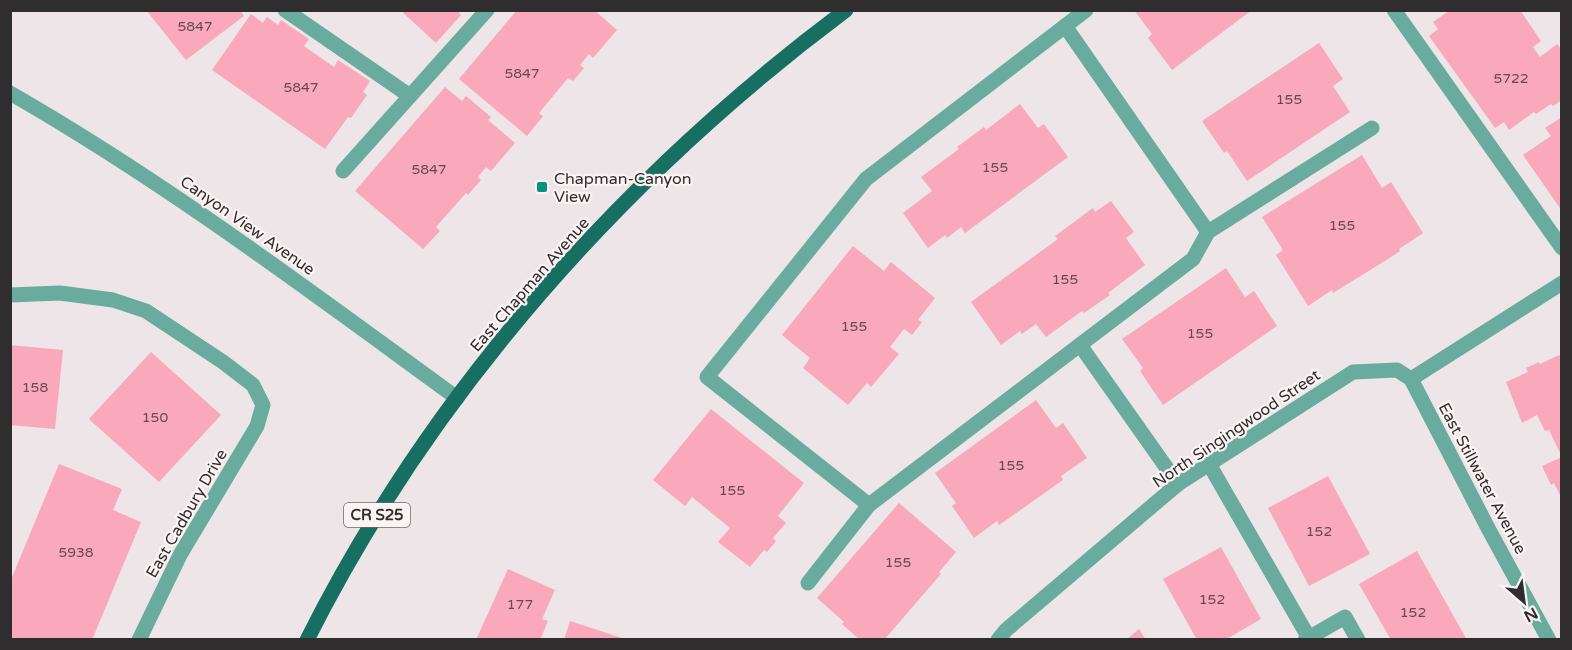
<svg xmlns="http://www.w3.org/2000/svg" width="1572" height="650" font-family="'Varela Round',sans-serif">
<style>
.building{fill:#faa8bc}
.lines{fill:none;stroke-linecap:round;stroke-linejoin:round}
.service{stroke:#69ac9e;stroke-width:15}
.minor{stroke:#69ac9e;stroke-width:15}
.tertiary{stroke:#69ac9e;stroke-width:15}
.primary{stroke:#176f61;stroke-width:15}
.poi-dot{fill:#029381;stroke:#fbf3f4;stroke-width:2}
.labels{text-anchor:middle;stroke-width:4.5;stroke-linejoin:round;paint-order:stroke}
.number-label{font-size:14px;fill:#624c52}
.shield{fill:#fbf3f4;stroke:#6d6869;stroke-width:1.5}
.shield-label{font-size:15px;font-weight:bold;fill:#302d2e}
.poi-label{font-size:16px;fill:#302d2e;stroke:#fbf3f4;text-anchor:start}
.street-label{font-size:16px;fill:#302d2e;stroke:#fbf3f4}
</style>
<rect width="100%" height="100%" fill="#ede5e7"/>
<g class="building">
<path d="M146,10h94l4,6 -58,44z"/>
<path d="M400,10h61l-2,3 2,2 -25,28z"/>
<path d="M517,10h77l23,20 -24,28 -4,-4 -9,11 4,3 -11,13 -5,-3 -29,35 4,3 -16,20 -68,-57z"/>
<path d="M1134,10h118l-80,60 -24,-32 4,-4z"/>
<path d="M1450,10h70l21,31 -8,6 7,10 17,-13 5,6v50l-9,6 -2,-2 -15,10 -2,-2 -25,18 -5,-8 -9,6 -66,-92 9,-7 -5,-7z"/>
<path d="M251,14l12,9 4,-6 11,8 3,-5 28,19 -5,7 30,21 4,-7 32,21 -7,11 4,3 -16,23 -3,-1 -23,32 -113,-79z"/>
<path d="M1319,43l24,36 -10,7 17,26 -103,69 -20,-30 -3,2 -22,-32z"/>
<path d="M445,87l17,14 4,-5 25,21 -3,3 27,23 -24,28 -5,-4 -8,10 3,3 -13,15 -2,-2 -30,34 4,4 -17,18 -68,-58z"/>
<path d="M1020,104l18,24 6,-4 24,33 -103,76 -4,-6 -14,11 -2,-3 -17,13 -25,-35 29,-22 -11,-14 38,-28 -2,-2 27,-20 2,3z"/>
<path d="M1562,117v94l-39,-56 28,-19 -6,-8z"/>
<path d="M1362,155l20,33 9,-6 32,51 -24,16 1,2 -12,8 -55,34 -1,-3 -24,16 -32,-51 7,-5 -21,-33z"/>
<path d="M1111,201l23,31 -8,6 19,27 -37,28 2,2 -26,18 -2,-2 -36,26 -10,-13 -14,10 -2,-3 -19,14 -30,-43 87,-63 -3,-3 38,-28 2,4z"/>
<path d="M853,246l31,25 7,-9 44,36 -17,22 4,2 -10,13 -8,-6 -14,18 9,7 -28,33 -4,-4 -19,22 -45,-37 7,-10 -28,-23z"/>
<path d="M1226,268l19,29 9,-6 23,35 -114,79 -23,-34 3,-3 -21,-29z"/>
<path d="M10,345l53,5 -8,79 -45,-4z"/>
<path d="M151,352l70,63 -62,67 -70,-63z"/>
<path d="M1559,355l3,4v98l-13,-27 -4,1 -8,-16 -15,8 -16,-41 22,-10 -2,-4 13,-6 1,2z"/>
<path d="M1036,400l20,28 7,-5 24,35 -26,18 2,4 -64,45 -2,-4 -23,17 -22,-32 4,-3 -21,-30z"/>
<path d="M711,409l93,74 -26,33 8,7 -13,15 3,3 -9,11 -3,-2 -14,17 -32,-25 12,-14 -38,-31 -7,9 -32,-26z"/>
<path d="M1562,457v42l-8,-16 -3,2 -9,-19z"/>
<path d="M59,464l63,25 -9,21 28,12 -49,118h-82v-58z"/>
<path d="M1328,476l42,78 -61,32 -41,-78z"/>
<path d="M899,503l57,49 -17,20 2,2 -57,66h-24l-18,-16 2,-2 -27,-24z"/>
<path d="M1221,547l40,72 -36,21h-28l-34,-61z"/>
<path d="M1417,551l50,89h-76l-32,-56z"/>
<path d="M508,569l47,21 -13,29 6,2 -8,19h-64z"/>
<path d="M570,621l55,18v1h-61z"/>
<path d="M1139,629l7,11h-20z"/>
</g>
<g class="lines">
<g class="service">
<path d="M285,10l125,86"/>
<path d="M1394,10l168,238"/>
<path d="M1065,26l143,206"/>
<path d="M343,171l144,-161"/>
<path d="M1080,345l98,139"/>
<path d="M1411,379l151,-96"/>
<path d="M1209,464l100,174"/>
<path d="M869,505l-162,-128 159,-198 220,-169"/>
<path d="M808,583l61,-78 324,-246 15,-27 164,-104"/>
<path d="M1305,640l40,-23 13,23"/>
</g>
<g class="minor">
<path d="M10,295l50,-2 53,7 33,11 77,51 30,23 10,20 -6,21 -77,129 -41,85"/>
<path d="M998,640l8,-10 172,-146 175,-112 44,-2 14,9 78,151 60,110"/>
</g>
<path class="tertiary" d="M10,93c157,90 301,199 447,305"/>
<path class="primary" d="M307,640c125,-249 317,-464 539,-630"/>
</g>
<rect class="poi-dot" x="536" y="181" width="12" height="12" rx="3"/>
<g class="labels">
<g class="number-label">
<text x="195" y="31">5847</text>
<text x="522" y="78">5847</text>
<text x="1511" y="83">5722</text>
<text x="301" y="92">5847</text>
<text x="1289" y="104">155</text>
<text x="995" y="172">155</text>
<text x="429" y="174">5847</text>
<text x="1342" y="230">155</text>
<text x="1065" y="284">155</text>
<text x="854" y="331">155</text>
<text x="1200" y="338">155</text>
<text x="35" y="392">158</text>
<text x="155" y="422">150</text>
<text x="1011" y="470">155</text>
<text x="732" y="495">155</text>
<text x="1319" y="536">152</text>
<text x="76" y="557">5938</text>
<text x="898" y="567">155</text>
<text x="1212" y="604">152</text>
<text x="520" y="609">177</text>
<text x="1413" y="617">152</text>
</g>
<rect class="shield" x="344" y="503" width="66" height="24" rx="4.5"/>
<g class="shield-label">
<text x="377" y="520">CR S25</text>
</g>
<g class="poi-label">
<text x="554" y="184">Chapman-Canyon<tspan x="554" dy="18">View</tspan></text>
</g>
<g class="street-label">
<text transform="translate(248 225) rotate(35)" y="6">Canyon View Avenue</text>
<text transform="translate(529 284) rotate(-49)" y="6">East Chapman Avenue</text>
<text transform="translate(1236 428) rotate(-34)" y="6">North Singingwood Street</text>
<text transform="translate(1483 478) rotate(62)" y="6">East Stillwater Avenue</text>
<text transform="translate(186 513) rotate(-60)" y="6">East Cadbury Drive</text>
</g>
</g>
<rect width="1572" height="650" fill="none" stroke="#302d2e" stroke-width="24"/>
<g transform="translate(1524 602) rotate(152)" stroke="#fbf3f4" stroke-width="4.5" paint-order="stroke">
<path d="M0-4.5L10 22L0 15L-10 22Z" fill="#302d2e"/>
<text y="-9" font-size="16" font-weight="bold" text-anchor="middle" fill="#302d2e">N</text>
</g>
</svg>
